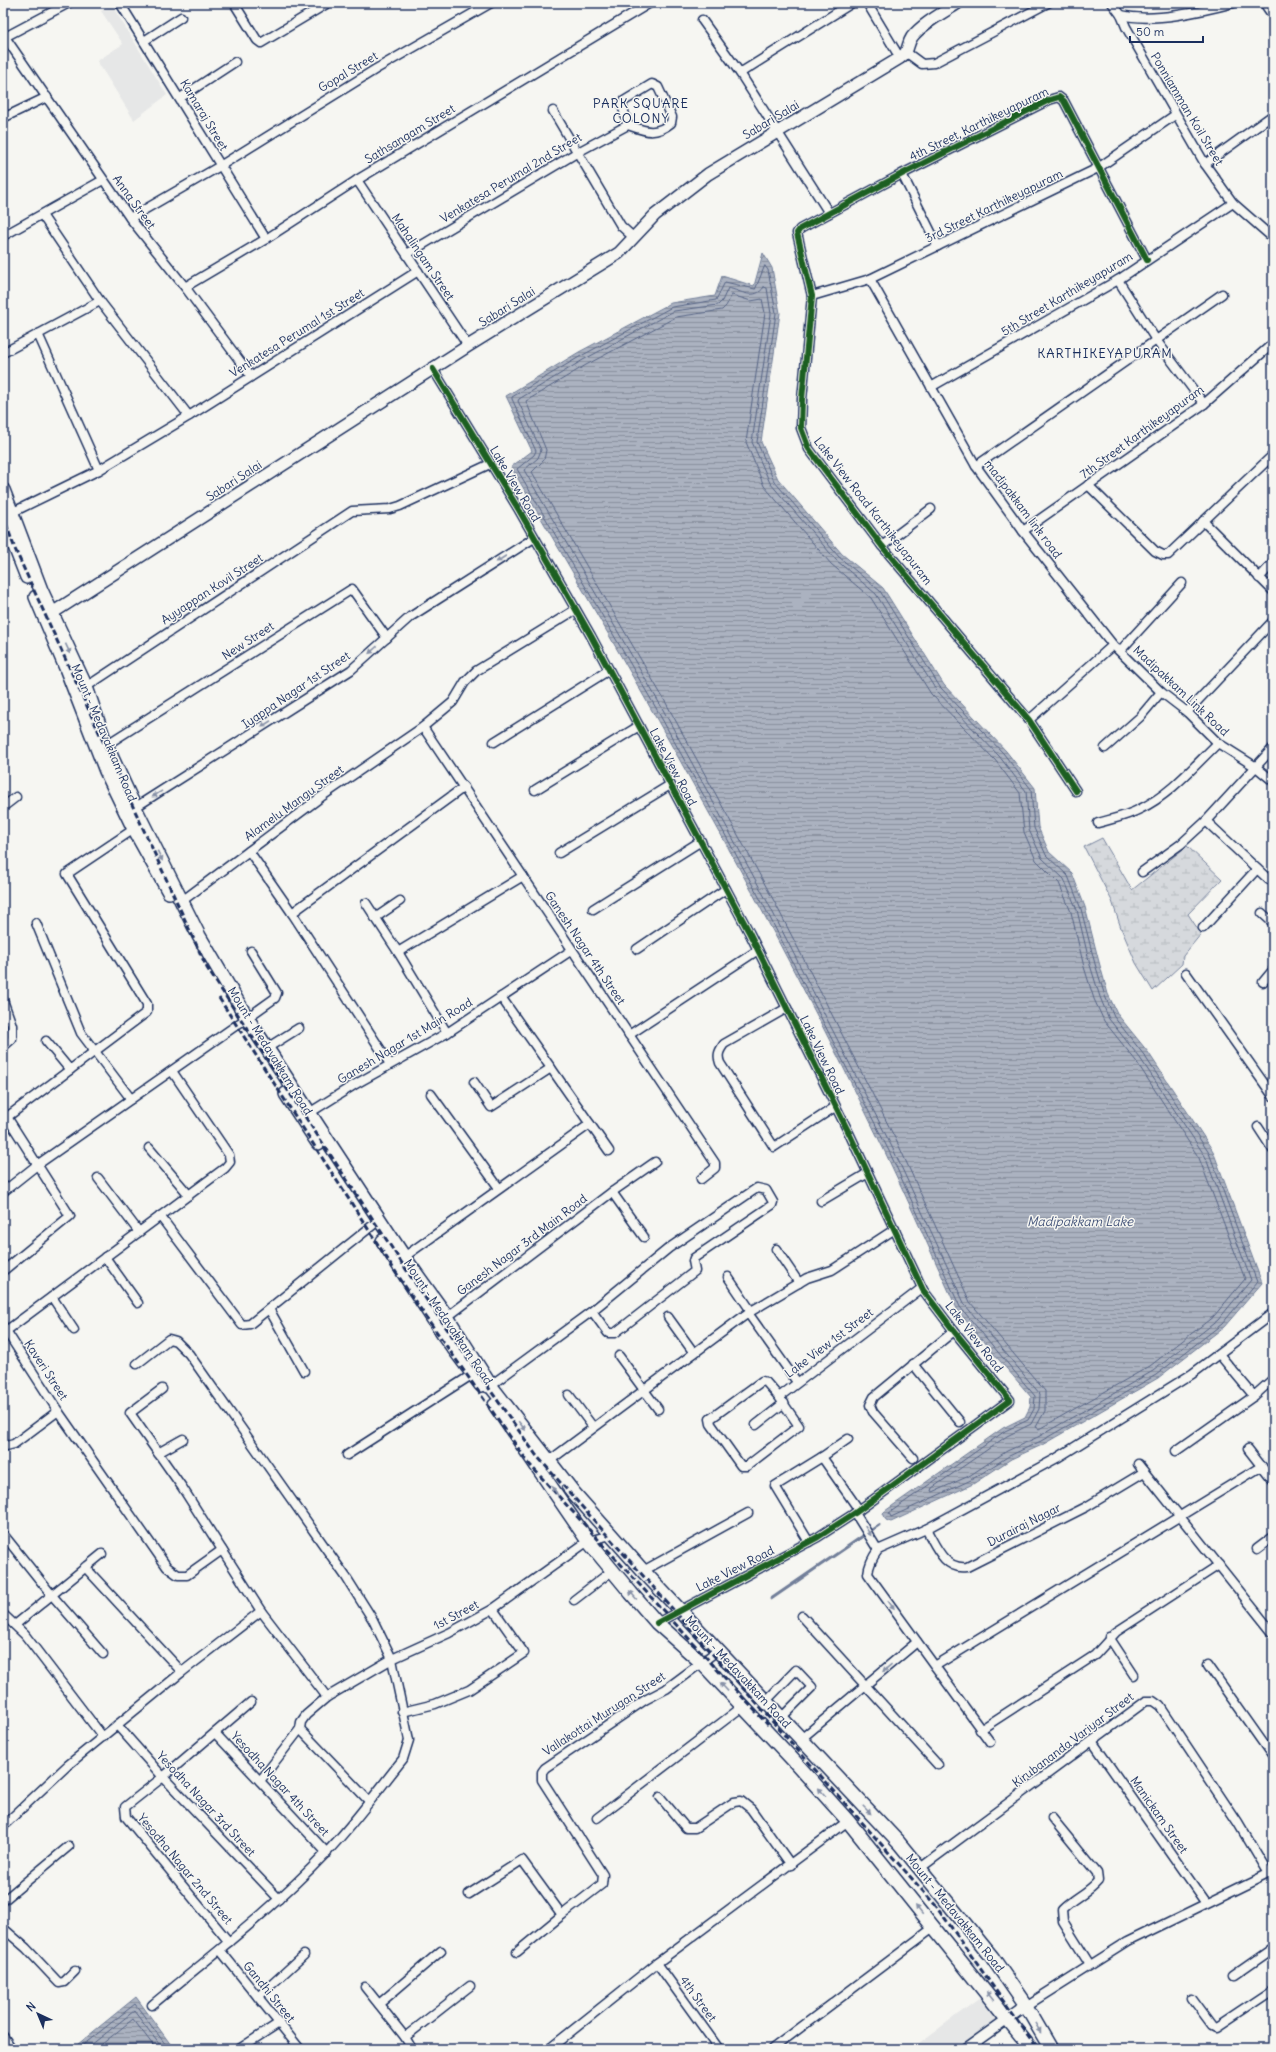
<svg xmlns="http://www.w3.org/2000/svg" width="1276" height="2052" font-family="Delius,sans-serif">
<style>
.built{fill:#e6e7e7}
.wetland{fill:url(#wetland-marsh);stroke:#78849e}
.water{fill:url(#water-rules);stroke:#717e99}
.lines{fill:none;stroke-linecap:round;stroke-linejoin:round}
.shore{stroke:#556385;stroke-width:1}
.stream{stroke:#717e99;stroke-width:3}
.minor-casing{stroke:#1b2f5e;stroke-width:11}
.tertiary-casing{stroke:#1b2f5e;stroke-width:13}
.secondary-casing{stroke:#1b2f5e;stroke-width:14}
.primary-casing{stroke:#1b2f5e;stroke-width:16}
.minor{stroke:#f6f6f2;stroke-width:8}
.tertiary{stroke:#f6f6f2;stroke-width:10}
.secondary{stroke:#f6f6f2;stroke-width:11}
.primary{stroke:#f6f6f2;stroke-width:13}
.rail{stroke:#1b2f5e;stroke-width:3;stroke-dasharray:6 3;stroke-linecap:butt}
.cycleway-casing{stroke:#f6f6f2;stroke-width:8}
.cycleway{stroke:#1b5e20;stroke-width:6}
.oneway{fill:#8892a8}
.labels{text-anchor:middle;stroke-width:3;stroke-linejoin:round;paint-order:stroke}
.street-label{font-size:12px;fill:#1b2f5e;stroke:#f6f6f2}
.neighbourhood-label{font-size:13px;letter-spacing:1px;fill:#1b2f5e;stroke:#f6f6f2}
.water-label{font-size:13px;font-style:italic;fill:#46567b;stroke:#f6f6f2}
</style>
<defs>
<pattern id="wetland-marsh" width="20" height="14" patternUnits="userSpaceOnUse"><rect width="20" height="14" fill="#d6d9dd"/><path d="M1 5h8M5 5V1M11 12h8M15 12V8" fill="none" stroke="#b7bbc0"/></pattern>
<pattern id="water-rules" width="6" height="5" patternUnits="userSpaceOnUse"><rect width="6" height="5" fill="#abb2c0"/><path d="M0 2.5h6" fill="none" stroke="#8a919f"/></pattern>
</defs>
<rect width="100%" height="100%" fill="#f6f6f2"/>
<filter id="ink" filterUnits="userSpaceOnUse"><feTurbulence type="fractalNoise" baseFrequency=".025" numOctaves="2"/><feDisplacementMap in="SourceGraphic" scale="8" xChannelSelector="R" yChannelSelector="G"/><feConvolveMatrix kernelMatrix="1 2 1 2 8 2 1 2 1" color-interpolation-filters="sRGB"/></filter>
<g filter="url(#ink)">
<g class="built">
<path d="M111,4l56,91 -33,25 -37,-59 26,-17 -22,-33z"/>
<path d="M984,1995l17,22 -45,32h-45z"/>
</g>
<path class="wetland" d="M1102,838l30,52 55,-44 35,33 -34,35 13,20 -18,22 -1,8 -29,27 -17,-28 -15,-35 -9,-27 -28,-54z"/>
<g class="water">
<path d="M763,253l9,15 8,45 -19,129 17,37 64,75 41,34 61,97 62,66 29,37 3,39 11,25 23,21 13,34 14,55 9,32 10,21 30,37 65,99 49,132 -38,44 -66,51 -116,67 -31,14 -38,25 -82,38 -5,-2 -3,-7 2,-2 118,-83 22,-11 5,-10 1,-10c-24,-29 -51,-57 -74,-88 -24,-52 -47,-105 -72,-157 -113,-234 -242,-461 -374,-685l21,-16 -26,-55 73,-44 92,-49 44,-7 7,-20 32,10z"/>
<path d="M136,1997l38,52h-102z"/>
</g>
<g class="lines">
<g class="shore">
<path d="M765,266l3,4 8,43 -19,129 17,39 65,76 41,34 60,96 63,66 28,36 3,39 12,27 22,21 13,33 14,55 10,32 9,21 30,38 65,98 48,129 -35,42 -66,51 -115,66 -32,15 -38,24 -80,37 -2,-4 116,-82 23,-11 6,-11 1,-13 -75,-89 -71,-156 -125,-245 -108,-198 -139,-239 17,-14 2,-4 -24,-52v-2l69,-41 91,-49 44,-7 9,-18 30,7z"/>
<path d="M764,287l3,1 4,26 -19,128 18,41 66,77 40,34 60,96 63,66 27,35 3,39 13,28 22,21 13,31 13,55 10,32 9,22 31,39 65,98 46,124 -33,40 -65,51 -115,66 -31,14 -38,25 -36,16 -2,-1 1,-3 75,-52 24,-12 8,-15 1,-15 -75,-89 -72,-156 -125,-246 -107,-197 -137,-236 14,-12 3,-8 -23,-49 1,-2 64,-39 91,-49 44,-6 4,-4 6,-13c13,3 27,13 36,-1z"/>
<path d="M732,295l19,6 11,-2 3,14 -19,129 18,44 67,78 40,34 60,96 64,66 25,33 4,39 12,28 23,23 12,29 13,55 10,32 10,22 32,40 63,97 46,121 -31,37 -64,50 -111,63 -3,-2 9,-16v-20l-75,-89 -71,-156 -125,-245 -108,-198 -134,-231 12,-12 2,-10 -20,-49 60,-36 90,-48 46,-7 4,-4z"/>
<path d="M78,2049l57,-45 34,45"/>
<path d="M86,2049l48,-38 29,38"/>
<path d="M96,2049l37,-30 23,30"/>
</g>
<path class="stream" d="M771,1599l108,-74"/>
<defs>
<g id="minor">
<path d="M120,3l146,236"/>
<path d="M234,3l23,37 4,3 67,-40"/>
<path d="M867,3l33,55"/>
<path d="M1112,3l9,12 5,12 79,137 28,39 40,35"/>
<path d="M1264,3l9,13"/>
<path d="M1121,15c32,8 82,-4 113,-12"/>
<path d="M702,20l38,53 89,140"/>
<path d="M5,37l125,181 55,69 66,89"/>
<path d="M3,38l66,-35"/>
<path d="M144,41l37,-24"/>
<path d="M907,53l15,11 12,-1 114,-60"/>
<path d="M740,73l112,-70"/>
<path d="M180,98l55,-36"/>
<path d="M553,111l68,115 12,11"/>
<path d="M3,118l44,-21"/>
<path d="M1205,164l68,-49"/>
<path d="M902,174l36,72"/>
<path d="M357,180l111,166"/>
<path d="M42,215l58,86 89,115"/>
<path d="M130,218l90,-52 156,-97 115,-66"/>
<path d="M3,236l100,-56"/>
<path d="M407,254l171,-102 50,-27 -6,-20 2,-4 28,-17 6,3 14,30 -1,6c-16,13 -26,8 -43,2"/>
<path d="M870,279l106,187 47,65 90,114 48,47 26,20 31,31 38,24 17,14"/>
<path d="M1118,280l38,60 48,64"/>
<path d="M185,287l81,-48 91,-59 293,-177"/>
<path d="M812,296l58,-17 228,-111 77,-53"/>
<path d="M38,334l61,136"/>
<path d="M3,353l97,-52"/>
<path d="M433,369l86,141 72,126 158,296 100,201 74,157 31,41 56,69 -155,113 -37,24 -161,86"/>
<path d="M931,387l187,-107 115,-77"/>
<path d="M976,466l246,-172"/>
<path d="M1088,485l67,66 8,4h5l105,-100"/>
<path d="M11,513l88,-43 90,-54 229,-145"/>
<path d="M1203,521l70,70"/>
<path d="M1023,531l181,-127 66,-58"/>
<path d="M882,546l49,-37"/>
<path d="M1259,578l14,-15"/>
<path d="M1120,651l62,-68"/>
<path d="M86,687l266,-176 38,-2 10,-3 90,-42"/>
<path d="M1187,712l86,-91"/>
<path d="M1029,720l84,-75"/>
<path d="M423,727l292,436v5l-14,11"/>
<path d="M494,742l115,-72"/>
<path d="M106,745l246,-156 35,49"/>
<path d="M1105,748l35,-31 21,-25"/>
<path d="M535,790l104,-64"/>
<path d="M1076,791l-47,-71 -147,-174 -73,-97 -8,-21 1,-29 10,-103 -15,-63 3,-4 102,-55 147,-74 10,-3 5,4 83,159"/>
<path d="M3,807l13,-10"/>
<path d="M131,810l220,-140 59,-53 124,-79"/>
<path d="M1206,821l63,59"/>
<path d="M1098,823c14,-4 29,-7 42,-14 30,-14 54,-43 78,-66"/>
<path d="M249,851l43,62 172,-126"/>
<path d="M559,853l111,-68"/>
<path d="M1142,872l39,-28 25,-23 67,-73"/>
<path d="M182,901l139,-104 102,-70 30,-25 12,-20 11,-11 99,-61"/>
<path d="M366,903l32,49"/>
<path d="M593,909l108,-68"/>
<path d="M292,913l98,151"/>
<path d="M1262,913l11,10"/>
<path d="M375,918l25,-17"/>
<path d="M36,923l45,110 50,66"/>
<path d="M1203,928l54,-59"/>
<path d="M637,949l89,-60"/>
<path d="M1186,973l87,123"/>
<path d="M1263,982l10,-12"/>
<path d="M3,1000l9,25v14l-9,8"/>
<path d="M787,1008l-63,36c-5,7 -7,11 -4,19l54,84 61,-40"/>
<path d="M247,1018l28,-20 2,-5 -26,-42"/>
<path d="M447,1033l-49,-81 125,-76"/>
<path d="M629,1035l129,-85"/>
<path d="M46,1041l24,29"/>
<path d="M267,1048l32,-20"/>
<path d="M474,1082l17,25 60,-39 -50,-71"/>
<path d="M431,1094l68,94"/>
<path d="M306,1115l48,-30 93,-52 125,-83"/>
<path d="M3,1120l144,-108v-8l-80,-130 67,-45"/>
<path d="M590,1124l19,27"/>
<path d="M1258,1127l15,23"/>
<path d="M149,1148l40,47"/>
<path d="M98,1178l41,54"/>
<path d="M3,1192l34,-27 204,-143"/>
<path d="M612,1192l32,45"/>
<path d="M821,1201l47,-28"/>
<path d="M160,1216l82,109 8,-1 123,-99"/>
<path d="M776,1249l23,34"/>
<path d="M105,1257l33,46"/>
<path d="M404,1257l186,-133 -39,-56"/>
<path d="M3,1271l67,-55 -63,-99"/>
<path d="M728,1277l23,34"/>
<path d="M52,1297l22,33"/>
<path d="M269,1309l35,62"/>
<path d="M748,1313l49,69"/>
<path d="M447,1317l165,-125 43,-30"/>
<path d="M668,1317l26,36"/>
<path d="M3,1326l55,85 -44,33 -8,2 -3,-3"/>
<path d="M6,1331l219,-163 5,-6 -1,-7 -57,-84"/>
<path d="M1219,1354l35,42 19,-17"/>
<path d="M619,1356l39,53"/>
<path d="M137,1364l32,-25 7,2 13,13 157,223 27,43 19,39 4,20 13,61 -6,19c-25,31 -49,65 -77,94 -53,56 -115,103 -174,152"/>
<path d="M913,1364l47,58"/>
<path d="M487,1388l105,-77 16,22h7l80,-62 -2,-10 1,-3 78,-53 1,-3 -7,-12 -9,-2 -88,60 -77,63"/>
<path d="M162,1389l-32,24 52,74 79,124"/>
<path d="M569,1395l24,32"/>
<path d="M779,1397l-13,-15 -4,-1 -52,38 1,5 30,42h6l52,-40 -20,-29 143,-109"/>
<path d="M58,1411l109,156 11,8h9l35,-25"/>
<path d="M756,1425l28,-22"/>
<path d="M848,1439l-26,18 37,53"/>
<path d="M1248,1449l25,32"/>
<path d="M1176,1451l78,-55"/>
<path d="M158,1453l25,-14"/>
<path d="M347,1455l126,-81"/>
<path d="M913,1458l-40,-46 -3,-7 4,-8 80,-66"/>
<path d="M549,1461l199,-148 59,-35 25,-8 63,-41"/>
<path d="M1138,1464l135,169"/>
<path d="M855,1513l23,37"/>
<path d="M926,1529c10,17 18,41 41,38l119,-60 58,-35"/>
<path d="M3,1534l48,60 52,60"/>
<path d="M809,1542l-34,-56 47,-29"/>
<path d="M1257,1549l16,-12"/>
<path d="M85,1567l97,105"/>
<path d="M643,1571l105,-58"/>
<path d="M574,1600l39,-30"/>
<path d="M3,1614l22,21 78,102"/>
<path d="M802,1616l136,149"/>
<path d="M15,1625l87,-71"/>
<path d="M1109,1637l25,38"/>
<path d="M1208,1665l65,92"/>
<path d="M935,1666l327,-200"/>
<path d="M765,1702l31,-32 16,17 -31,31"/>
<path d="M402,1712l33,-8 34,-14 55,-37 -31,-44"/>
<path d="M117,1725l46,52 116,122"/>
<path d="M300,1729l69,72"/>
<path d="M980,1730l115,-75 21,-23 103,-67"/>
<path d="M215,1733l112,120"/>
<path d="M801,1739l116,-97"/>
<path d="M1092,1741l113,161"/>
<path d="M990,1742l-122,-168c1,-10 4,-16 10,-24l48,-21 131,-71 135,-84 81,-61"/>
<path d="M260,1781l40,-52 1,-7 5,-7 21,-18 65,-38 57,-26 44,-24 95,-68 23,-6"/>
<path d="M660,1797l26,31h9l39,-26 7,-1 10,8 40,56"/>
<path d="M597,1818l145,-111"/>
<path d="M1052,1818l45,55 1,8c-10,12 -25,18 -36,29l1,12 27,43"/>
<path d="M3,1826l65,-61 114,-93 79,-61 66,86"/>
<path d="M919,1869l227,-168h7l7,5 78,117 29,49"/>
<path d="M469,1894l53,-34 40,55 40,-31 1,-9 -61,-95v-8l3,-4 100,-68 21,-11 51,-38"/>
<path d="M3,1901l66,-55"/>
<path d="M3,1928l23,20 33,35 5,-1 11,-11"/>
<path d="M229,1942l-103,-125 -1,-10 38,-30 88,-75"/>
<path d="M220,1950l80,99"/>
<path d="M517,1952l45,-37"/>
<path d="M657,1963l62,86"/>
<path d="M1233,1975l40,-28"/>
<path d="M365,1987l40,50 7,12"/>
<path d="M258,1997l46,-42"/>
<path d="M1192,1999l20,27 4,2 57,-38"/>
<path d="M379,2004l62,-53"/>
<path d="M1026,2006l101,-64 146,-71"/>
<path d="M3,2036l9,13"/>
<path d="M405,2037l65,-51"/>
<path d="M239,2049l40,-26"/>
<path d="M549,2049l108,-86 191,-142"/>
<path d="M772,2049l161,-121"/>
</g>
<path id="tertiary" d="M966,2049l60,-43"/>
<path id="secondary" d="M46,617l422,-271 151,-93 36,-38 53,-41 192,-116c10,-7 6,-12 12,-21 11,-14 31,-24 46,-34"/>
<g id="primary">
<path d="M3,490l38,100 45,97 20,58 29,63 64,128 48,82 157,239 43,60 43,68 83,107 70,79 256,272 93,114 34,49 25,43"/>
<path d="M3,516l24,61"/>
<path d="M36,597l30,71 40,103 28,58 35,63"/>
<path d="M286,1094l32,49"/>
<path d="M383,1241l60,93 38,51"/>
<path d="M495,1405l93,136 43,52 26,30 45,40 93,99 53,59 183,228"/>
</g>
</defs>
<use href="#minor" class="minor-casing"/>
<use href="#tertiary" class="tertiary-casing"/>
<use href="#secondary" class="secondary-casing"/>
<use href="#primary" class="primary-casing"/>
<use href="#minor" class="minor"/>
<use href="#tertiary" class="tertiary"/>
<use href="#secondary" class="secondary"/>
<use href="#primary" class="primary"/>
<g class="rail">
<path d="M3,515l12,34 192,419 212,321 117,166 401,452 100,142"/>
<path d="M219,998l191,296 120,171 238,260"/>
</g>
<defs>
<g id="cycleway">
<path d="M433,369l86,141 72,126 158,296 100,201 74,157 31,41 56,69 -155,113 -37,24 -161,86"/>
<path d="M1076,791l-47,-71 -147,-174 -73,-97 -8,-21 1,-29 10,-103 -15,-63 3,-4 102,-55 147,-74 10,-3 5,4 83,159"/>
</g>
</defs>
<use href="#cycleway" class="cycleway-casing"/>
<use href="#cycleway" class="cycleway"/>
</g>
<defs><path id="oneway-solid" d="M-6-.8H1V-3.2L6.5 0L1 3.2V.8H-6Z"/></defs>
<g class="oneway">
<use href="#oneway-solid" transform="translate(501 559) rotate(147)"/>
<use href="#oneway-solid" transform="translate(68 649) rotate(65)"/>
<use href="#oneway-solid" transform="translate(373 650) rotate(138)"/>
<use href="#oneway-solid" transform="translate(266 724) rotate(147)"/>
<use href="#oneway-solid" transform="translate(157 794) rotate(148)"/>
<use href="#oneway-solid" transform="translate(160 856) rotate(64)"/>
<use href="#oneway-solid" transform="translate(522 1426) rotate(52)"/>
<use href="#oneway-solid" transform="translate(555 1491) rotate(-124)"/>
<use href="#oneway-solid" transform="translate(868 1531) rotate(57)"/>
<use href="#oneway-solid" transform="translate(633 1595) rotate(-130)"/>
<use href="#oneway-solid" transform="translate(891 1605) rotate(55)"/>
<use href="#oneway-solid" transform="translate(887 1668) rotate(140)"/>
<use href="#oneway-solid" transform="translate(724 1687) rotate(-133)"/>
<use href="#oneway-solid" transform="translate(822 1792) rotate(-132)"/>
<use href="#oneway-solid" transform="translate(867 1810) rotate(45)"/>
<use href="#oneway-solid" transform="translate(919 1910) rotate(-128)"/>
<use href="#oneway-solid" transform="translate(990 1996) rotate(-129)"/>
<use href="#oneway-solid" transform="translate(1038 2028) rotate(60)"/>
</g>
</g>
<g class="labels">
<g class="street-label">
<text transform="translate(348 72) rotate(-31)" y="4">Gopal Street</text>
<text transform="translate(1187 109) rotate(59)" y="4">Ponniamman Koil Street</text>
<text transform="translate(204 115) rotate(59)" y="4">Kamaraj Street</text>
<text transform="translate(771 120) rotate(-31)" y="4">Sabari Salai</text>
<text transform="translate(979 124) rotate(-26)" y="4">4th Street, Karthikeyapuram</text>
<text transform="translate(410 134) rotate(-31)" y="4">Sathsangam Street</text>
<text transform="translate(511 178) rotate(-31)" y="4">Venkatesa Perumal 2nd Street</text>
<text transform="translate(134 202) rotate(54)" y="4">Anna Street</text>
<text transform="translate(994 206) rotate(-26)" y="4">3rd Street Karthikeyapuram</text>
<text transform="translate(423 257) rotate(56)" y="4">Mahalingam Street</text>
<text transform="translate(1067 294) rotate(-31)" y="4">5th Street Karthikeyapuram</text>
<text transform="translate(507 307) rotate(-32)" y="4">Sabari Salai</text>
<text transform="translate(297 333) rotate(-32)" y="4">Venkatesa Perumal 1st Street</text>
<text transform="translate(1142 432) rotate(-36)" y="4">7th Street Karthikeyapuram</text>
<text transform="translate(234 481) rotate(-33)" y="4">Sabari Salai</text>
<text transform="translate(515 484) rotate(59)" y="4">Lake View Road</text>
<text transform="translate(1023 509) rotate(53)" y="4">madipakkam link road</text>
<text transform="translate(873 511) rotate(52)" y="4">Lake View Road Karthikeyapuram</text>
<text transform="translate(212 589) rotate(-33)" y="4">Ayyappan Kovil Street</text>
<text transform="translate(248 641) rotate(-33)" y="4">New Street</text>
<text transform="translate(296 690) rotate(-34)" y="4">Iyappa Nagar 1st Street</text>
<text transform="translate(1181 691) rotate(43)" y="4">Madipakkam Link Road</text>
<text transform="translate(104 733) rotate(67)" y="4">Mount - Medavakkam Road</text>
<text transform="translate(673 767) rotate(62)" y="4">Lake View Road</text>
<text transform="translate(294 803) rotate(-36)" y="4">Alamelu Mangu Street</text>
<text transform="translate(585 948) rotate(56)" y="4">Ganesh Nagar 4th Street</text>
<text transform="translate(405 1041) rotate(-31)" y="4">Ganesh Nagar 1st Main Road</text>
<text transform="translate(270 1051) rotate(58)" y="4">Mount - Medavakkam Road</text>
<text transform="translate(822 1055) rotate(64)" y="4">Lake View Road</text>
<text transform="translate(522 1245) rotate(-37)" y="4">Ganesh Nagar 3rd Main Road</text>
<text transform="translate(448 1322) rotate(56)" y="4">Mount - Medavakkam Road</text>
<text transform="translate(974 1337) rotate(52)" y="4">Lake View Road</text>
<text transform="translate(829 1343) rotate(-37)" y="4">Lake View 1st Street</text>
<text transform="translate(46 1370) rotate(57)" y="4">Kaveri Street</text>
<text transform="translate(1024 1525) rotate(-27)" y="4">Durairaj Nagar</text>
<text transform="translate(735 1569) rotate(-27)" y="4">Lake View Road</text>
<text transform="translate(456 1615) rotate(-28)" y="4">1st Street</text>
<text transform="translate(738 1672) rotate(47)" y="4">Mount - Medavakkam Road</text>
<text transform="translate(604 1714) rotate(-33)" y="4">Vallakottai Murugan Street</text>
<text transform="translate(1073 1740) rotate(-37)" y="4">Kirubananda Variyar Street</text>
<text transform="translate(280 1784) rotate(47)" y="4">Yesodha Nagar 4th Street</text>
<text transform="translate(206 1804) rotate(47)" y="4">Yesodha Nagar 3rd Street</text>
<text transform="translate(1159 1815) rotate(55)" y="4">Manickam Street</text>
<text transform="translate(185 1869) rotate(50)" y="4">Yesodha Nagar 2nd Street</text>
<text transform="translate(955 1913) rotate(51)" y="4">Mount - Medavakkam Road</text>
<text transform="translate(269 1992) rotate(51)" y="4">Gandhi Street</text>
<text transform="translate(698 1999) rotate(54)" y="4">4th Street</text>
</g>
<g class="neighbourhood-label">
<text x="641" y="108">PARK SQUARE<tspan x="641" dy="15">COLONY</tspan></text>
<text x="1105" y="358">KARTHIKEYAPURAM</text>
</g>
<g class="water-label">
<text x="1080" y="1226">Madipakkam Lake</text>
</g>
</g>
<rect width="1276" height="2052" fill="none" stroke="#f6f6f2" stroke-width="16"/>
<rect x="8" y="8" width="1260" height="2036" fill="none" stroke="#1b2f5e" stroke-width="1.5" filter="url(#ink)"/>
<g transform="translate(38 2014) rotate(316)" stroke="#f6f6f2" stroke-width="3" paint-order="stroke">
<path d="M0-3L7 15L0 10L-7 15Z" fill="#1b2f5e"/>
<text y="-6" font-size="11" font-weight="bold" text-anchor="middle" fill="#1b2f5e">N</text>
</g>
<path d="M1130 36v6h73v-6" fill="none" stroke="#1b2f5e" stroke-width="2"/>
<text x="1136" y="36" font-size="12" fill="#1b2f5e" stroke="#f6f6f2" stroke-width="3" paint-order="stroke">50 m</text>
</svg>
